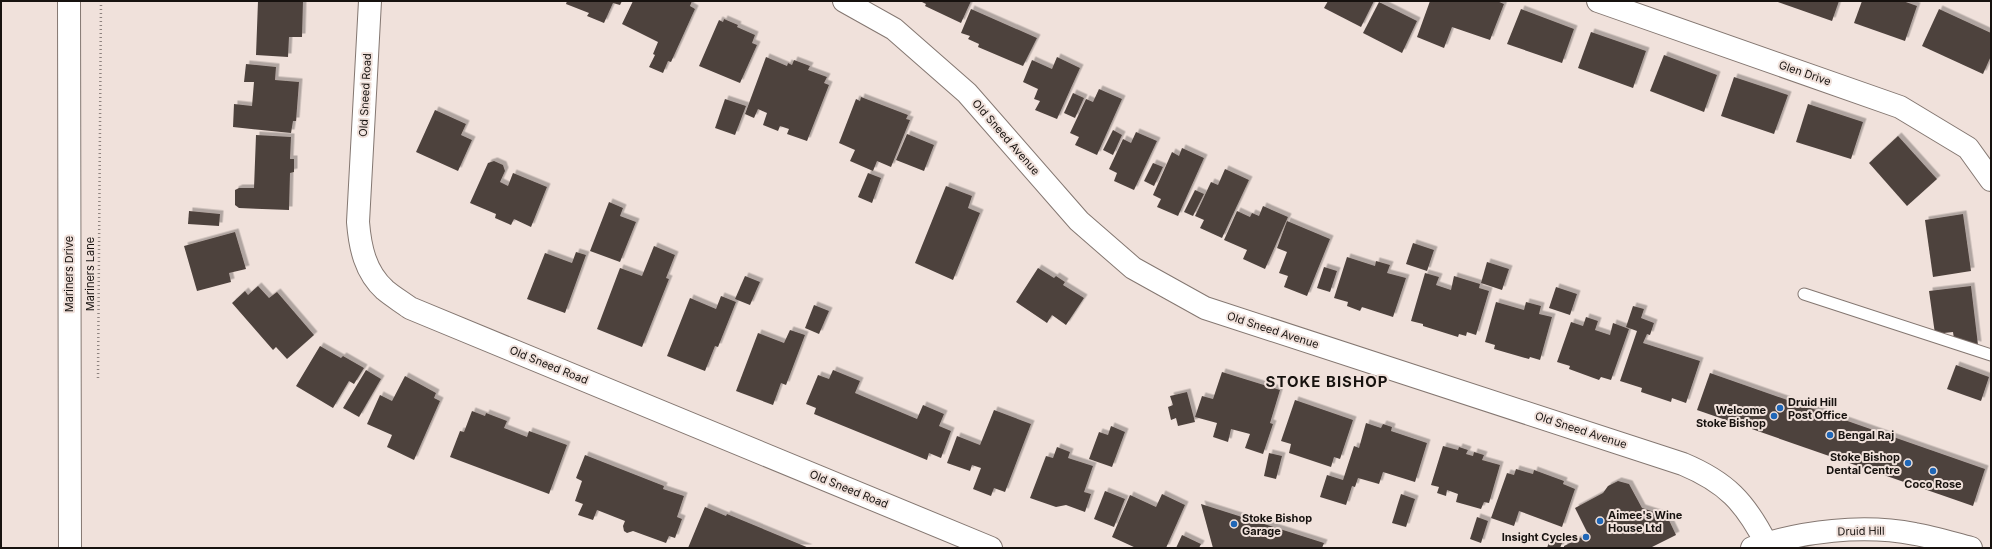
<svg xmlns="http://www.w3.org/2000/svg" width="1992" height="549" font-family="Inter,sans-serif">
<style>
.building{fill:#4e423d;filter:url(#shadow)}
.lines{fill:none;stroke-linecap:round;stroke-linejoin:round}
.service-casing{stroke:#847771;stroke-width:13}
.minor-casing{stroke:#847771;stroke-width:24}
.path{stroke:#8e837f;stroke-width:2.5;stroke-dasharray:1 3;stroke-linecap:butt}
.service{stroke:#fff;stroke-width:11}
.minor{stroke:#fff;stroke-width:22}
.poi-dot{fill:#2067b7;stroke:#f0e1db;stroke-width:1.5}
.labels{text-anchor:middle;stroke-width:4;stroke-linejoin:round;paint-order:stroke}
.street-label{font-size:11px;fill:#17120f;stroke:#f0e1db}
.poi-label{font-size:11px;font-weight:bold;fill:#17120f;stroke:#f0e1db;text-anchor:start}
.district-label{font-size:15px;font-weight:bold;letter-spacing:1px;fill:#17120f;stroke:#f0e1db}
</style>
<defs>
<filter id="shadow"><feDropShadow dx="3.5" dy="-3.5" stdDeviation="0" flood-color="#0004"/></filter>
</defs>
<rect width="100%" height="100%" fill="#f0e1db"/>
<g class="building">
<path d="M258,1h45l-1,36h-13l-1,20 -32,-2z"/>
<path d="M567,1h55l-2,4 -7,-2 -9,20 -17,-7 2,-3 -23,-9z"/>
<path d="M633,1h59l-2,5 5,3 -24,53 -3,-1 -5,12 -14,-6 6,-12 -2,-1 5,-12 -36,-18z"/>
<path d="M920,1h51l-10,22 -36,-17 1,-2z"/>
<path d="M1328,1h46l-13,26 -37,-19z"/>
<path d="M1430,1h67l7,3 -14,36 -38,-13 -8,21 -27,-11z"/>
<path d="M1775,1h64l-7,20z"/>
<path d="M1862,1h41l14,5 -12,35 -51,-18z"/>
<path d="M1379,2l38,19 -15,32 -39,-20z"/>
<path d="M971,9l66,29 -14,28 -45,-19 1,-3 -11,-5 2,-3 -9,-3z"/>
<path d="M1521,9l53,20 -12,34 -55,-19z"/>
<path d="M1939,9l52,24v23l-8,18 -61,-28z"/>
<path d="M724,19l14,6 -1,2 18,8 -3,8 5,2 -17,38 -41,-17 20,-46 4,2z"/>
<path d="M1591,32l55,19 -13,37 -55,-20z"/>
<path d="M1664,55l53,20 -13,37 -54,-21z"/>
<path d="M766,57l21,9 1,-3 4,2 2,-5 16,6 -2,4 19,7 -3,6 5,2 -22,56 -20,-7 2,-5 -9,-3 -2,5 -15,-6 4,-12 -9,-4 -4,9 -9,-4z"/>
<path d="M1057,57l23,11 -23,51 -22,-9 5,-9 -6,-2 4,-10 -15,-7 9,-22 20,9z"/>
<path d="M246,64l30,3 -1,13 24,2 -3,39h-3l-2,12 -58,-6 1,-23 18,2 2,-24h-10z"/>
<path d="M1734,77l54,18 -14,39 -53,-18z"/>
<path d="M1099,89l23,10 -25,56 -22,-10 4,-8 -9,-4 16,-34 7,3z"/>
<path d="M1073,93l11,5 -9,20 -11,-5z"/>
<path d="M861,97l47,18 -2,4 4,1 -19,47 -14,-6 -4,10 -23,-10 5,-11 -16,-7 17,-44 4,2z"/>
<path d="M725,99l21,7 -11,29 -20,-7z"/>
<path d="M1808,104l55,18 -12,37 -55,-17z"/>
<path d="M435,110l31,14 -5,11 11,5 -14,31 -42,-19z"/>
<path d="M1113,130l9,5 -9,20 -10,-5z"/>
<path d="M1136,132l21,9 -23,49 -20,-9 3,-8 -8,-4 14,-30 8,4z"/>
<path d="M907,134l27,11 -10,26 -28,-11z"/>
<path d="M256,135l35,2 -1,22h4v13l-4,1 -1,37 -50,-2 -4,-3v-15l4,-2h15z"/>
<path d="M1898,136l39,43 -30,27 -38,-43z"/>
<path d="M1182,148l22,10 -26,58 -21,-9 4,-8 -8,-4 19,-43 7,4z"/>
<path d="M494,161l9,4 2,6 -5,11 8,4 5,-13 34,14 -16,40 -17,-8 -3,6 -16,-7 1,-4 -26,-11 18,-40z"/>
<path d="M1153,163l10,4 -9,19 -10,-5z"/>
<path d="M1225,169l24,11 -27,58 -22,-10 4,-8 -9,-4 16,-34 7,3z"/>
<path d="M868,173l13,5 -9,25 -14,-6z"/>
<path d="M946,186l26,10 -4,12 12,5 -27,67 -38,-17z"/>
<path d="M1195,190l9,4 -11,22 -9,-4z"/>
<path d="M609,202l14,6 -3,8 16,6 -16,40 -30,-11z"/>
<path d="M1263,206l25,11 -23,52 -22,-10 4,-9 -23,-10 13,-29 13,6 2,-4 7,3z"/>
<path d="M189,211l31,3 -1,12 -31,-2z"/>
<path d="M1963,214l8,57 -38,6 -8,-57z"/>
<path d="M1287,221l43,18 -23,57 -23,-9 4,-11 -9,-3 8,-21 -10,-4z"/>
<path d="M235,232l11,37 -17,4 2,9 -34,9 -13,-45z"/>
<path d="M1413,243l21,7 -7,21 -21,-7z"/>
<path d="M654,246l21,9 -9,23 3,1 -27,68 -45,-18 23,-61 22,8z"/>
<path d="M576,252l10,3 -21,58 -38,-14 18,-46 27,10z"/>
<path d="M1347,257l28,9 1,-5 14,4 -3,8 19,5 -13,39 -31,-10 -2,4 -13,-5 1,-4 -14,-4z"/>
<path d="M1487,262l22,7 -7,21 -21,-7z"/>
<path d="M1324,267l13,4 -7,21 -13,-4z"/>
<path d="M1038,268l16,10 2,-2 9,6 -2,3 21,13 -18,27 -14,-10 -5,8 -31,-21z"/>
<path d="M1425,273l14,4 -3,8 15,5 3,-14 26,8 -1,4 10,3 -13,44 -9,-3 -1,4 -7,-2 -1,3 -35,-11v-2l-12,-3z"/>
<path d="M745,276l15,6 -10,23 -15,-6z"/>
<path d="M258,286l11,12 8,-6 37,43 -27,24 -11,-12 -3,3 -41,-47 13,-12 3,4z"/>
<path d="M1971,286l7,59 -24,-6 -1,-7 -18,2 -6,-43z"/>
<path d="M1556,287l21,7 -7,21 -21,-7z"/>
<path d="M721,296l15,6 -18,45 -3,-1 -10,25 -38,-15 23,-58 26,11z"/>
<path d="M1496,302l28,8 2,-8 15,4 -2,8 13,3 -12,43 -10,-3 -1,2 -35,-10 1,-4 -10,-3z"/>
<path d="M814,305l15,6 -10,23 -14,-6z"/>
<path d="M1633,306l11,3 -3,9 13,5 -4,12 -3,-1 -4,9 57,18 -14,42 -14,-5 -1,4 -30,-10 1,-4 -22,-7 17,-50 -11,-4z"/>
<path d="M1586,317l12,4 -3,9 15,5 3,-12 16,6 -18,51 -10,-3 -2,3 -30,-11 1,-3 -13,-4 14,-40 12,4z"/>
<path d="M790,330l15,5 -19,50 -5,-2 -8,22 -37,-14 22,-58 26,10z"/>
<path d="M320,346l21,12 2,-2 21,12 -10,16 -5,-3 -16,27 -37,-22z"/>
<path d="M1956,365l33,12 -8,24 -34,-12z"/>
<path d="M366,370l15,9 -22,38 -16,-9z"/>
<path d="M833,370l27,11 -5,12 62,26 6,-14 21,9 -5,12 12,5 -10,27 -12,-5 -2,7 -113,-46 2,-6 -10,-4 12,-29 11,4z"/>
<path d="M1222,372l58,18 -10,33 3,1 -10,30 -18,-6 5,-14 -19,-5 -3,13 -15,-5 4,-14 -22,-6 7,-21 11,3z"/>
<path d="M1710,373l275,96 -12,37 -276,-96z"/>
<path d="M405,376l31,17 -2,5 6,3 -26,59 -27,-13 5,-12 -25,-11 13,-29 12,6z"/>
<path d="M1187,392l8,30 -17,4 -2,-8 -5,2 -3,-13 5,-2 -3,-9z"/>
<path d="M1295,400l58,20 -13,39 -6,-2 -3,10 -42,-14 2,-9 -10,-3z"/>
<path d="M994,410l37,14 -26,68 -11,-4 -3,8 -18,-7 8,-21 -9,-3 -2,6 -23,-8 10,-27 23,9z"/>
<path d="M472,411l13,5 1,-3 21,8 -3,7 23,9 2,-6 38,14 -18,49 -99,-37 10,-26 4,1z"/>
<path d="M1366,423l15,5 2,-4 9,3 -1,4 36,12 -12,39 -32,-10 -4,12 -21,-6 -3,9 -3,-1 -6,19 -26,-8 7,-22 16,5 11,-34 5,2z"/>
<path d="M1111,426l14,6 -13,35 -23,-8 10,-27 9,3z"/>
<path d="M1443,446l15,4 1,-3 9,3 -2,4 7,2 1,-4 10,3 -2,5 18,5 -11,38 -5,-1 -3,7 -25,-7 2,-8 -11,-4 -1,6 -9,-3 2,-6 -8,-2z"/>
<path d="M1057,447l13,5 -2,6 25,8 -9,26 7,2 -6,18 -19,-7 -10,2 -26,-9 16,-42 7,2z"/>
<path d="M1269,453l13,3 -6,23 -12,-3z"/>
<path d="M585,455l79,31 -1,3 21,7 -7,21 5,2 -7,19 -6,-2 -3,7 -33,-12 -6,2 -3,-2 -1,-5 2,-5 -28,-11 -4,10 -15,-5 5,-11 -8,-3 7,-20 -6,-3z"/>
<path d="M1516,469l17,5 1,-4 30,11 -1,3 12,5 -13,38 -43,-16 -5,15 -23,-8 16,-45 7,2z"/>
<path d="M1618,481l11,3 13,24 25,8 9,19 -26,13h-86v-2l24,-12 -13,-26 28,-15 5,-7z"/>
<path d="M1105,491l20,8 -11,28 -20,-8z"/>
<path d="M1162,494l23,11 -19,43h-30l-24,-11 18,-42 26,12z"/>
<path d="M1401,494l14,5 -9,28 -14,-4z"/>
<path d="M1201,504l123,39 -2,5h-109z"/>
<path d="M705,507l21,9 1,-2 82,34h-121z"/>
<path d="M1477,517l11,4 -7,22 -11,-4z"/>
<path d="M1182,535l19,9 -2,4h-23z"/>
<path d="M1550,539l12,4 -2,5h-13z"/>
</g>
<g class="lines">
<defs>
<path id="service" d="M1804,294l187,61"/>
<g id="minor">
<path d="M69,1l1,547"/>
<path d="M370,1l-12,221c2,25 7,50 27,68 7,6 17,12 25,18l581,240"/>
<path d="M844,1l50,28 73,64 112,128 54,47 72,40 478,156c43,18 62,38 83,79"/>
<path d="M1598,1l302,106 68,41 23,32"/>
<path d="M1752,548c50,-17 111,-24 163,-14 18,3 37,9 56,14"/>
</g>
</defs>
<use href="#service" class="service-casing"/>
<use href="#minor" class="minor-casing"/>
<path class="path" d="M98,378l3,-377"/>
<use href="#service" class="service"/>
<use href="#minor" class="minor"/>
</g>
<g class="poi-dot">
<circle cx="1780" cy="408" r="4"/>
<circle cx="1774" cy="416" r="4"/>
<circle cx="1830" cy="435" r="4"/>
<circle cx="1908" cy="463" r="4"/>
<circle cx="1933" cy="471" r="4"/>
<circle cx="1600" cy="521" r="4"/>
<circle cx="1234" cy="524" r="4"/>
<circle cx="1586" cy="537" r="4"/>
</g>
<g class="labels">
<g class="street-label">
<text transform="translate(1805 73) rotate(19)" y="4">Glen Drive</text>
<text transform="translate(365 95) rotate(-87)" y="4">Old Sneed Road</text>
<text transform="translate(1006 137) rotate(49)" y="4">Old Sneed Avenue</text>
<text transform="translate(69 274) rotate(-90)" y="4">Mariners Drive</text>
<text transform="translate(90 274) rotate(-90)" y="4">Mariners Lane</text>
<text transform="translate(1273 330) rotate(18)" y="4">Old Sneed Avenue</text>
<text transform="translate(549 365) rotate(22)" y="4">Old Sneed Road</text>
<text transform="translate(1581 430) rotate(18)" y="4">Old Sneed Avenue</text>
<text transform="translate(849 489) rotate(22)" y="4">Old Sneed Road</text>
<text transform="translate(1861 531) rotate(-1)" y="4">Druid Hill</text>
</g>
<g class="poi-label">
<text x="1788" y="406">Druid Hill<tspan x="1788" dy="13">Post Office</tspan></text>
<text x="1766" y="414" text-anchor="end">Welcome<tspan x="1766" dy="13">Stoke Bishop</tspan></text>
<text x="1838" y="439">Bengal Raj</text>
<text x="1900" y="461" text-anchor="end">Stoke Bishop<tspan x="1900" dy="13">Dental Centre</tspan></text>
<text x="1933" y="488" text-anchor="middle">Coco Rose</text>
<text x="1608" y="519">Aimee's Wine<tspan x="1608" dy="13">House Ltd</tspan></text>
<text x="1242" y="522">Stoke Bishop<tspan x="1242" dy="13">Garage</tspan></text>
<text x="1578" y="541" text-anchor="end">Insight Cycles</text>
</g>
<g class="district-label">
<text x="1327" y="387">STOKE BISHOP</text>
</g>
</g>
<rect width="1992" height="549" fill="none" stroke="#17120f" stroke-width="4"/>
</svg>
